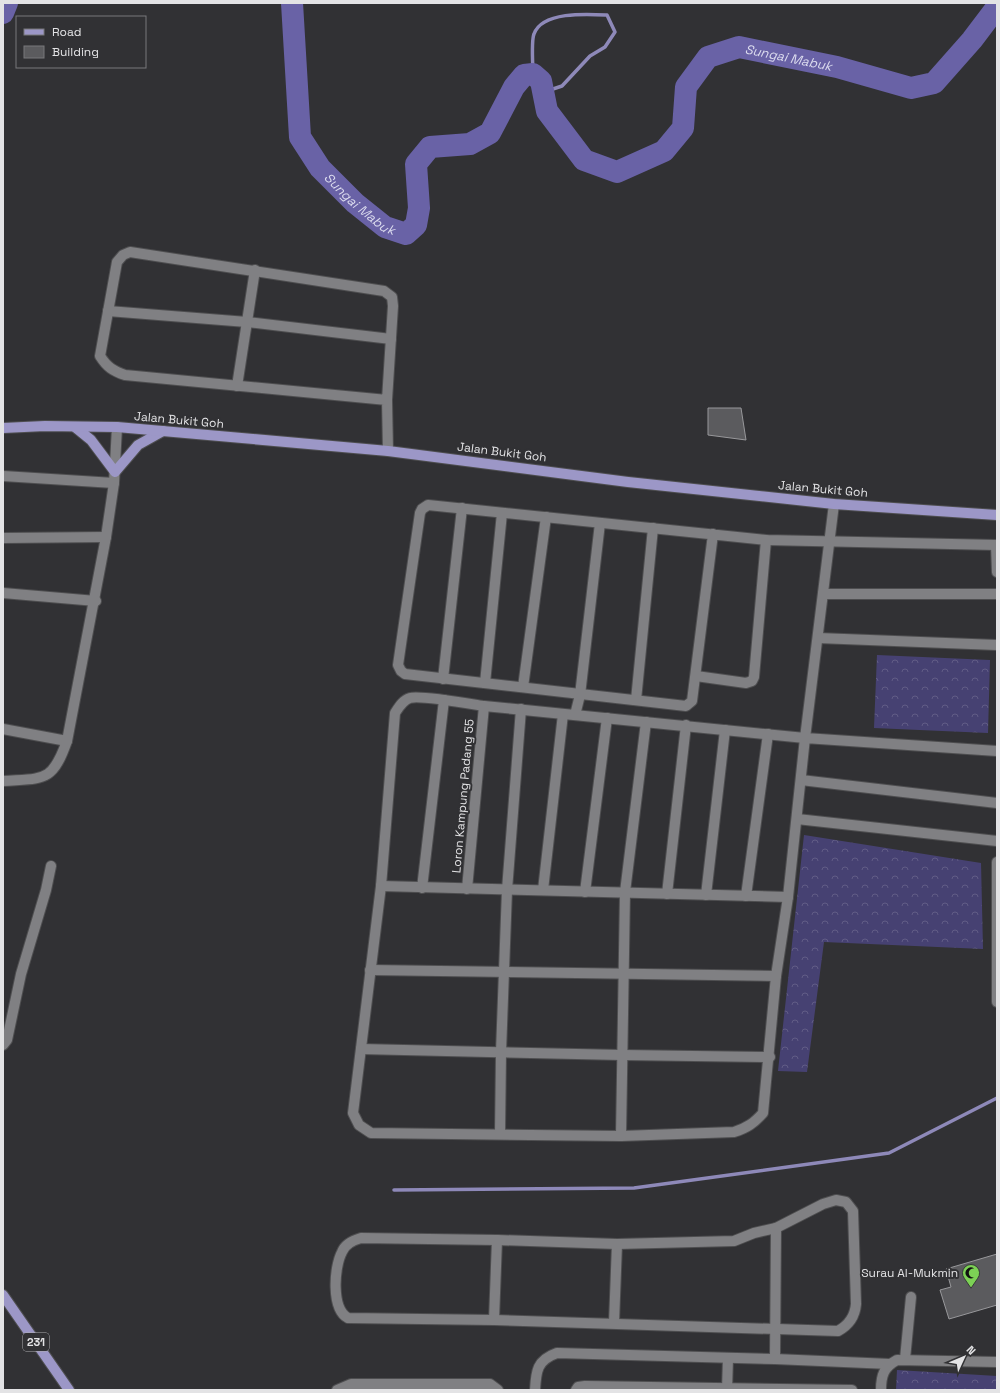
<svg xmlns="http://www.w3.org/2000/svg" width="1000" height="1393" font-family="'Space Grotesk',sans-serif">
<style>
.forest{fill:url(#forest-crowns)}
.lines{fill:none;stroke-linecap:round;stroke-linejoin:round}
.stream{stroke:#8e89b9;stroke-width:3.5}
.river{stroke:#6962a6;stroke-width:22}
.building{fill:#5b5b5e;stroke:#98989b}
.minor-casing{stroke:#4e4e50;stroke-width:12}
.major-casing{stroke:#4e4e50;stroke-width:12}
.minor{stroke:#808083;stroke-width:10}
.major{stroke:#9c97c7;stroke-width:10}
.labels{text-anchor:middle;stroke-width:4;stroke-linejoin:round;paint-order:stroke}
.shield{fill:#313134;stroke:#aeaeb0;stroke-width:1}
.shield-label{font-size:11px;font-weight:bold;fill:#e3e3e5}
.street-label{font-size:12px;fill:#e3e3e5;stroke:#313134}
.poi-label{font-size:12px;fill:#e3e3e5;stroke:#313134;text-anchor:end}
.water-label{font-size:13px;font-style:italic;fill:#dbdbee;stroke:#313134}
</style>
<defs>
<pattern id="forest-crowns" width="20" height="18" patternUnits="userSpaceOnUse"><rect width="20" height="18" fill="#464172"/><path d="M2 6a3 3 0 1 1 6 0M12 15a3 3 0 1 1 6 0" fill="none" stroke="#615c86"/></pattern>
</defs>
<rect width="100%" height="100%" fill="#313134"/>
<g class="forest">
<path d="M877,655l113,5 -2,73 -114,-5z"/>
<path d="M804,835l177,28 2,86 -159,-7 -17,130 -29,-1z"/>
<path d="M897,1370l100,6v14h-101z"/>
</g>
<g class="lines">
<g class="stream">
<path d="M533,74c0,-8 -2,-33 1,-40 8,-23 54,-20 73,-19l8,17 -10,15 -15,9 -28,30 -18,6"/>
<path d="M394,1190l240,-2 255,-35 108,-55"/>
</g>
<g class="river">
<path id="s1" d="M292,3l8,134 20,31 35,35 30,24 21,7 10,-9 3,-17 -3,-44 14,-17 40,-3 20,-11 24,-46 10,-12 9,-1 8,7 6,30 37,49 33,12 47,-21 19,-23 3,-41 22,-30 31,-10 98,20 74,21 23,-5 38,-43 25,-33"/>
<path d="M3,13l4,-10"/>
</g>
</g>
<g class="building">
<path d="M708,408h33l5,32 -38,-5z"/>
<path d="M997,1254v51l-48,14 -9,-29 11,-3 -5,-18z"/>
</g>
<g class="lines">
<defs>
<g id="minor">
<path d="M108,311l139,11 144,17"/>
<path d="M237,386l18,-116"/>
<path d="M387,400l-262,-25c-12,-4 -18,-8 -25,-19l17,-94 6,-7 7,-3 254,39 8,6 1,9 -6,94 1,51"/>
<path d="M3,476l111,7"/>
<path d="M834,504l-29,234 -17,159 -12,79 -13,137c-9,10 -16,15 -29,19l-113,4 -250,-3 -12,-8 -6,-12 28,-227 14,-173c4,-6 8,-13 15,-15 10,-3 61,6 74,8l321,32 192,13"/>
<path d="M713,534l-21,167 -6,5 -281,-32 -4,-3 -3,-6 22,-152 2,-4 6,-4 338,35 231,5"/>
<path d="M3,538l103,-1"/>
<path d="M996,545l1,27"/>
<path d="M3,593l93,8"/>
<path d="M823,594h174"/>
<path d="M818,638l179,7"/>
<path d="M696,676l50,7 6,-2 2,-4 12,-137"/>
<path d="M443,679l19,-171"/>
<path d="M485,683l17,-170"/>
<path d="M523,687l23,-170"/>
<path d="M636,700l17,-172"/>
<path d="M575,715l5,-20 20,-172"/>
<path d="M3,729l64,12"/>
<path d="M801,780l196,23"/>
<path d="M3,781c41,-3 49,2 64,-40l39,-204 8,-54 3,-56"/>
<path d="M797,819l200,22"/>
<path d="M997,862v140"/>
<path d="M381,886l407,11"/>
<path d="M422,888l22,-188"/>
<path d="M467,889l17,-183"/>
<path d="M543,890l20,-176"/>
<path d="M585,892l22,-174"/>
<path d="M667,894l19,-169"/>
<path d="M706,895l19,-165"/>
<path d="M746,896l22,-162"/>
<path d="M370,970l406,6"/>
<path d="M3,1045l4,-5 14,-66 25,-84 5,-24"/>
<path d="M361,1049l261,6 148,2"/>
<path d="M500,1134l1,-82 6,-162 14,-181"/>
<path d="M621,1136l4,-244 21,-170"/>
<path d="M836,1200l10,2 7,9 3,93c-1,12 -7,21 -18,27l-344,-11 -146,-2c-17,-9 -14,-51 -6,-66 3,-8 12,-12 19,-14l136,2 120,4 117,-3 20,-8 22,-5 47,-24z"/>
<path d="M494,1320l3,-80"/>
<path d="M614,1323l3,-79"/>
<path d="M775,1359l1,-131"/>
<path d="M905,1359l6,-62"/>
<path d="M337,1390l14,-6h139l8,6"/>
<path d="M535,1390c1,-19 2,-30 22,-37l218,6 115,5"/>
<path d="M576,1390l2,-3 7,-1 267,4"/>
<path d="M727,1390l1,-32"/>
<path d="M881,1390c0,-15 3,-23 16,-30l100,2"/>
</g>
<g id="major">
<path d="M75,427l16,13 24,32 23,-27 25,-14"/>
<path d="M3,428l42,-2 72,1 271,24 240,31 206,22 163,11"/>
<path d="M3,1295l66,95"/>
</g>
</defs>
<use href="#minor" class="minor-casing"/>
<use href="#major" class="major-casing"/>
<use href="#minor" class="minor"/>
<use href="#major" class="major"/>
</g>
<defs>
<symbol id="mosque-pin" viewBox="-11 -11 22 30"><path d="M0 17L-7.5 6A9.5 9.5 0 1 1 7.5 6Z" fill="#7cd155" stroke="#313134"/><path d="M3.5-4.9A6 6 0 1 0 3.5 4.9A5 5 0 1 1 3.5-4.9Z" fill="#111"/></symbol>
</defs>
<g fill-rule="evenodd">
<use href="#mosque-pin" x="961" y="1263" width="20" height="27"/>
</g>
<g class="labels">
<rect class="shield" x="23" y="1333" width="26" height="18" rx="3"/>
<g class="shield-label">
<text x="36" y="1346">231</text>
</g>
<g class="street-label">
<text transform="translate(179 420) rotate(5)" y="4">Jalan Bukit Goh</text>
<text transform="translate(502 452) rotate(7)" y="4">Jalan Bukit Goh</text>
<text transform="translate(823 489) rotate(5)" y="4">Jalan Bukit Goh</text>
<text transform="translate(463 796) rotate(-85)" y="4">Loron Kampung Padang 55</text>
</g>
<g class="poi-label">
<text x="958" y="1277">Surau Al-Mukmin</text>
</g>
<g class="water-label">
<text dy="5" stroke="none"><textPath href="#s1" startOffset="898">Sungai Mabuk</textPath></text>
<text dy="5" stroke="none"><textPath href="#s1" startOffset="225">Sungai Mabuk</textPath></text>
</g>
</g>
<rect width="1000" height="1393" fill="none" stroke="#e3e3e5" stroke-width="8"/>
<rect x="16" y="16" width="130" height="52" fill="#313134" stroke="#78787b"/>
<rect x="24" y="29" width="20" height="6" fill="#9c97c7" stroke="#78787b"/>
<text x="52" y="36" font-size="12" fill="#e3e3e5">Road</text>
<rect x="24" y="46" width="20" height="12" fill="#5b5b5e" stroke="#78787b"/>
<text x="52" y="56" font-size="12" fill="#e3e3e5">Building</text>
<g transform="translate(964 1357) rotate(46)" stroke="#313134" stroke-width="3" paint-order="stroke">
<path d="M0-3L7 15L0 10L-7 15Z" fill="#e3e3e5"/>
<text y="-6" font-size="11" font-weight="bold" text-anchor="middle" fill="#e3e3e5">N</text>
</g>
</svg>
